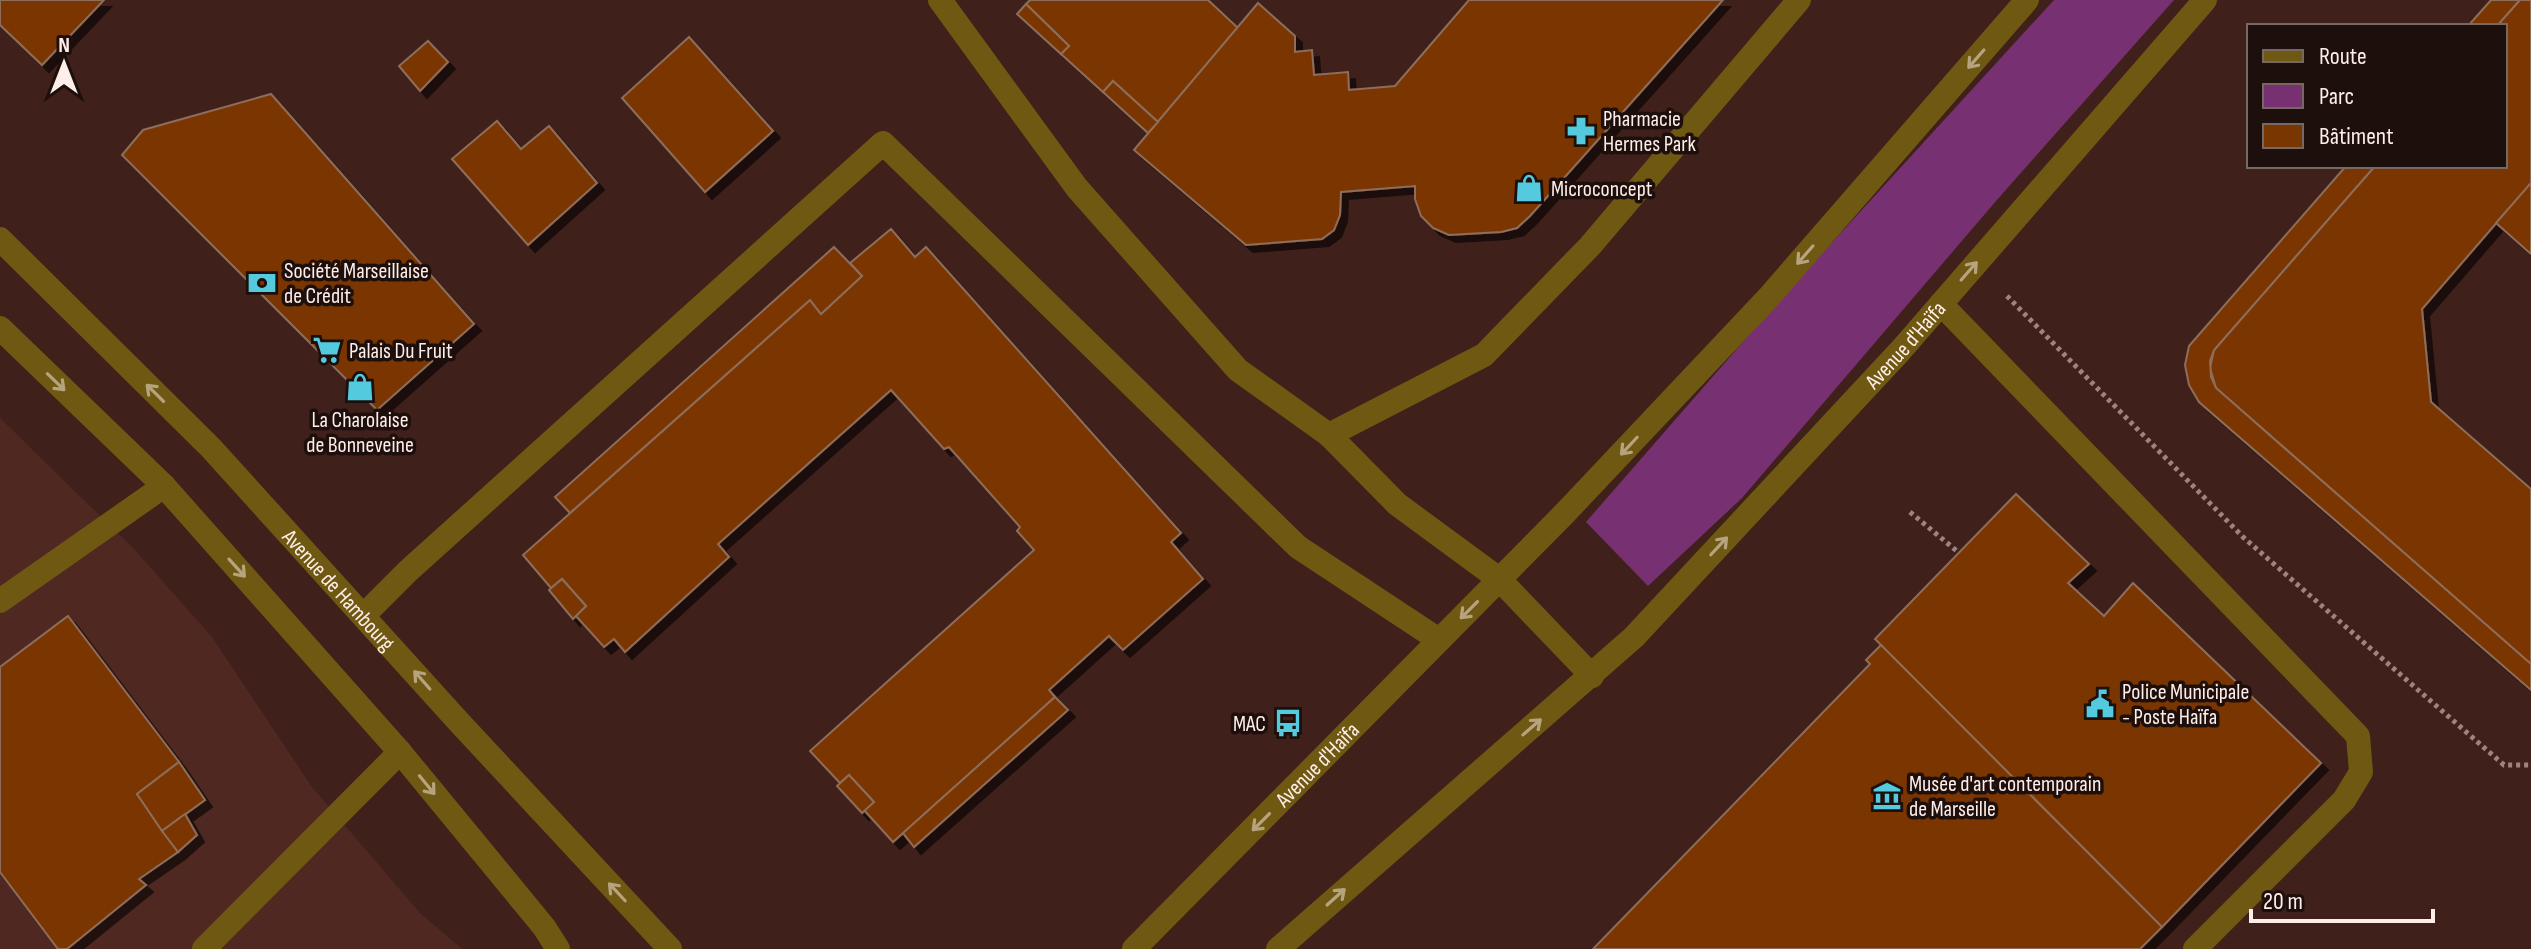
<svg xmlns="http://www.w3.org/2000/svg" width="2531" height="949" font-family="'Sofia Sans Condensed',sans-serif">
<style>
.built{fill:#4f2822}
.green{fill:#773172}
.building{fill:#7a3600;stroke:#8e6d5a;stroke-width:2;filter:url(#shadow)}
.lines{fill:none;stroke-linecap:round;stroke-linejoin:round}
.path{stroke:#9d847f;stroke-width:5;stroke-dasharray:4 4;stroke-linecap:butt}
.service{stroke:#6f5912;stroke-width:24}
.minor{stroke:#6f5912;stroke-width:24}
.tertiary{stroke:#6f5912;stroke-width:24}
.oneway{stroke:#b7a37e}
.labels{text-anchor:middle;stroke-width:7;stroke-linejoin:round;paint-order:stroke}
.poi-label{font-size:22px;fill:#ffede9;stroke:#1d0f0c;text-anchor:start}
.street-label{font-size:22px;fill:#ffede9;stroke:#1d0f0c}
</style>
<defs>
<filter id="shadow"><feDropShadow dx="7" dy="7" stdDeviation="0" flood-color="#0009"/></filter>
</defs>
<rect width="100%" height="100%" fill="#40201b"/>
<path class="built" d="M0,418l136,133 76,86 100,150 108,126 42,36h-462z"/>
<path class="green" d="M2054,0h120l-178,201 -254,297 -94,88 -62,-64 198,-227z"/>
<g class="building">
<path d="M0,0h104l-62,65 -42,-40z"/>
<path d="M1030,0h178l30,28 -80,94 -45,-41 -10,11 -42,-38 8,-8 -43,-42z"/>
<path d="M1469,0h254l-193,216 -13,12 -16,4 -52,3 -16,-7 -12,-12 -6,-17v-13l-74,6 -1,23 -6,15 -12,9 -76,6 -112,-95 124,-147 37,33v16l17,-2 2,25 34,-3 1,18 46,-4z"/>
<path d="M2491,0h29l-23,26h-29z"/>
<path d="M2520,0h11v183l-109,126 9,93 100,87v175l-315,-276 -6,-20 4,-18 161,-184h130v-140h-8z"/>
<path d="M1026,4l43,42 -8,8 -44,-40z"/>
<path d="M689,37l84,94 -68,61 -83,-94z"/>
<path d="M428,41l20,21 -28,29 -21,-25z"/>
<path d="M1113,81l45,41 -10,11 -45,-41z"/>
<path d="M271,94l203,230 -97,86 -255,-255 21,-25z"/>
<path d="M497,121l24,28 28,-23 48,57 -69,62 -76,-86z"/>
<path d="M2346,166h29l-161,184 -4,11 1,16 5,11 315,276v26l-332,-288 -10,-17 -4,-20 4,-19z"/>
<path d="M2531,183v71l-35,-31z"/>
<path d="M891,229l24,28 11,-10 255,286 -10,9 32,37 -80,71 -14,-14 -60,54 6,7 -162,145 -29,-32 10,-8 -25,-27 -9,8 -30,-32 224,-201 -17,-19 3,-4 -71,-80 -5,2 -53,-59 -173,154 11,13 -104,95 -11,-13 -10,8 -28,-31 10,-10 -24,-27 -11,9 -28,-33 287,-255 11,14 41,-38 -12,-13z"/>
<path d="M834,247l28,29 -41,38 -11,-14 -240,213 -15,-16z"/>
<path d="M2016,494l73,70 -21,19 36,33 29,-33 188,180 -159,164 -287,-288z"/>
<path d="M562,579l24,27 -13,13 -24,-29z"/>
<path d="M68,616l111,146 -42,32 41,58 -39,27 7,6 -79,64h-9l-58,-77v-205z"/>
<path d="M1881,645l281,282 -22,22h-547l277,-285 -4,-4z"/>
<path d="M1055,697l13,13 -154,137 -11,-14z"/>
<path d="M179,762l26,38 -43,31 -25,-37z"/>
<path d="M849,775l25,27 -12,11 -25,-27z"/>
<path d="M185,814l12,21 -19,17 -16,-21z"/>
</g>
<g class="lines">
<g class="path">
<path d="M2007,296l236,241 261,228h27"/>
<path d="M1910,512l48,40"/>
</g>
<g class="service">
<path d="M940,0l137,188 161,182 91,65 68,69 102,75"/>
<path d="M1941,304l417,432 3,36 -17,28 -149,149"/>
<path d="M1329,435l155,-80 106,-109 209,-246"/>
<path d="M364,615l44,-44 475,-428 415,404 141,93"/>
<path d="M204,949l196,-197"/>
</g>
<path class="minor" d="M0,601l164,-115"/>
<g class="tertiary">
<path id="s1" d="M0,239l211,209 247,273 212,228"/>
<path d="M0,328l164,158 236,266 144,175 14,22"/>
<path d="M1499,579l93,97"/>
<path id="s2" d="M1134,949l431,-436 203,-215 259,-298"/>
<path id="s3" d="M1278,949l356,-312 267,-287 304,-350"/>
</g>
</g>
<defs><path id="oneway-shaft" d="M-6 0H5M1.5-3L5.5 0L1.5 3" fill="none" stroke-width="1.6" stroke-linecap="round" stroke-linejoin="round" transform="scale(2)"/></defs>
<g class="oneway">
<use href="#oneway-shaft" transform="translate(1976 59) rotate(131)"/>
<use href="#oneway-shaft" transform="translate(1805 255) rotate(131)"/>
<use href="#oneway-shaft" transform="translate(1969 271) rotate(-49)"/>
<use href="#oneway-shaft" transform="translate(56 382) rotate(44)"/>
<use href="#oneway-shaft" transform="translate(155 393) rotate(-135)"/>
<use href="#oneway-shaft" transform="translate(1629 446) rotate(133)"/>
<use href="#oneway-shaft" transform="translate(1719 546) rotate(-47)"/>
<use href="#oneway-shaft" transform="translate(237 568) rotate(48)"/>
<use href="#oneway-shaft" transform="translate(1469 610) rotate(135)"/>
<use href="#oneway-shaft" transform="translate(422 680) rotate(-131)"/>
<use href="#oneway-shaft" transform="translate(1532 727) rotate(-41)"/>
<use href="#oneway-shaft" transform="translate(427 785) rotate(51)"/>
<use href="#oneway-shaft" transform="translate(1261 822) rotate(135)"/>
<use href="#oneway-shaft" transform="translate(617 892) rotate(-133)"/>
<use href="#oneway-shaft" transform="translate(1336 897) rotate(-42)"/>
</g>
<defs>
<symbol id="pharmacy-bare" viewBox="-9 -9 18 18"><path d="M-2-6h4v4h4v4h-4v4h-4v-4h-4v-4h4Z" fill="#54cade" stroke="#1d0f0c" stroke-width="2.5" paint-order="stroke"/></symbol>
<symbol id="shop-bare" viewBox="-9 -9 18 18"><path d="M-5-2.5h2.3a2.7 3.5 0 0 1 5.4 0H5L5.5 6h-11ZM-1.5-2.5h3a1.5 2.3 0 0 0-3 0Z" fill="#54cade" stroke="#1d0f0c" stroke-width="2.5" paint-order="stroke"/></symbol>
<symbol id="bank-bare" viewBox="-9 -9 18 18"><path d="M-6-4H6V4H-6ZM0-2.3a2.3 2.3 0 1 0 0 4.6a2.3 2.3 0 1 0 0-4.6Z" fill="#54cade" stroke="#1d0f0c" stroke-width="2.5" paint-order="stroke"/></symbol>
<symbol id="supermarket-bare" viewBox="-9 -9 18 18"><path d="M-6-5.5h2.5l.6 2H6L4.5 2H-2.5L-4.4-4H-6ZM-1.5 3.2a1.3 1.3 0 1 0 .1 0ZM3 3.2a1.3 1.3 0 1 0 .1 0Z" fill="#54cade" stroke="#1d0f0c" stroke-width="2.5" paint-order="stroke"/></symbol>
<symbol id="civic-bare" viewBox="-9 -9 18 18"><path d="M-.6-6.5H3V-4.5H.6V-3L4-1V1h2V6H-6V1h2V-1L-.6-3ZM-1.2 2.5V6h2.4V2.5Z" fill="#54cade" stroke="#1d0f0c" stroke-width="2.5" paint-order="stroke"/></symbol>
<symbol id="bus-bare" viewBox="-9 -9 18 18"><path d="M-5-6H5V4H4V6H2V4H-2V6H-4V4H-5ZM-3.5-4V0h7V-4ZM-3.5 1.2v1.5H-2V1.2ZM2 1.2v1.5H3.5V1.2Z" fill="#54cade" stroke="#1d0f0c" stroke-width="2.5" paint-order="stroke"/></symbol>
<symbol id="museum-bare" viewBox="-9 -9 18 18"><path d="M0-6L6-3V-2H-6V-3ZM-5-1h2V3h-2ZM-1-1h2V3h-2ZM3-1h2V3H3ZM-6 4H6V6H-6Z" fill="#54cade" stroke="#1d0f0c" stroke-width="2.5" paint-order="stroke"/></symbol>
</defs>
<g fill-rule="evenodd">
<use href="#pharmacy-bare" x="1561" y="111" width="40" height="40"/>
<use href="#shop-bare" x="1509" y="168" width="40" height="40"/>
<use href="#bank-bare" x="242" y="263" width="40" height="40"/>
<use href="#supermarket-bare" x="307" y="330" width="40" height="40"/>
<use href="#shop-bare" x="340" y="367" width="40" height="40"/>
<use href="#civic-bare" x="2080" y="684" width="40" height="40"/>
<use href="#bus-bare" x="1268" y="703" width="40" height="40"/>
<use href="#museum-bare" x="1867" y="776" width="40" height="40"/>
</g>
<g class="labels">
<g class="poi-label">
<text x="1603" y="126">Pharmacie<tspan x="1603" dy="25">Hermes Park</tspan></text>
<text x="1551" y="196">Microconcept</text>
<text x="284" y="278">Société Marseillaise<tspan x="284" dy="25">de Crédit</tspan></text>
<text x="349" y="358">Palais Du Fruit</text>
<text x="360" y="427" text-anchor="middle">La Charolaise<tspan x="360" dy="25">de Bonneveine</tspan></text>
<text x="2122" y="699">Police Municipale<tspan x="2122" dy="25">- Poste Haïfa</tspan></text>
<text x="1266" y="731" text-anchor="end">MAC</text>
<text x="1909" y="791">Musée d'art contemporain<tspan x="1909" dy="25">de Marseille</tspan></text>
</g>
<g class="street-label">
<text dy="8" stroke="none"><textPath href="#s3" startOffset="872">Avenue d'Haïfa</textPath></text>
<text dy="8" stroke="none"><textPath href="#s1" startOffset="488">Avenue de Hambourg</textPath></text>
<text dy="8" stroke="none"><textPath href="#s2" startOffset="260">Avenue d'Haïfa</textPath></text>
</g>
</g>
<rect x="2247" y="24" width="260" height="144" fill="#1d0f0c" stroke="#776864" stroke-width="2"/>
<rect x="2263" y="50" width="40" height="12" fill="#6f5912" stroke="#776864" stroke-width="2"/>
<text x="2319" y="64" font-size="24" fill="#ffede9">Route</text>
<rect x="2263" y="84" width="40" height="24" fill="#773172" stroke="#776864" stroke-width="2"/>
<text x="2319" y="104" font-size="24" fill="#ffede9">Parc</text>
<rect x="2263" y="124" width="40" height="24" fill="#7a3600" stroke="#776864" stroke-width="2"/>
<text x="2319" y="144" font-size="24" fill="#ffede9">Bâtiment</text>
<g transform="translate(64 64)" stroke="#1d0f0c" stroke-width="6" paint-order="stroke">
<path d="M0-6L14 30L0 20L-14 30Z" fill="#ffede9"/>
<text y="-12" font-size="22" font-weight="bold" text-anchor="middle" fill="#ffede9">N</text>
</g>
<path d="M2251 909v12h182v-12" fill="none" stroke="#ffede9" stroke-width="4"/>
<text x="2263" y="909" font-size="24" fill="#ffede9" stroke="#1d0f0c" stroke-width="6" paint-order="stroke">20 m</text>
</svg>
